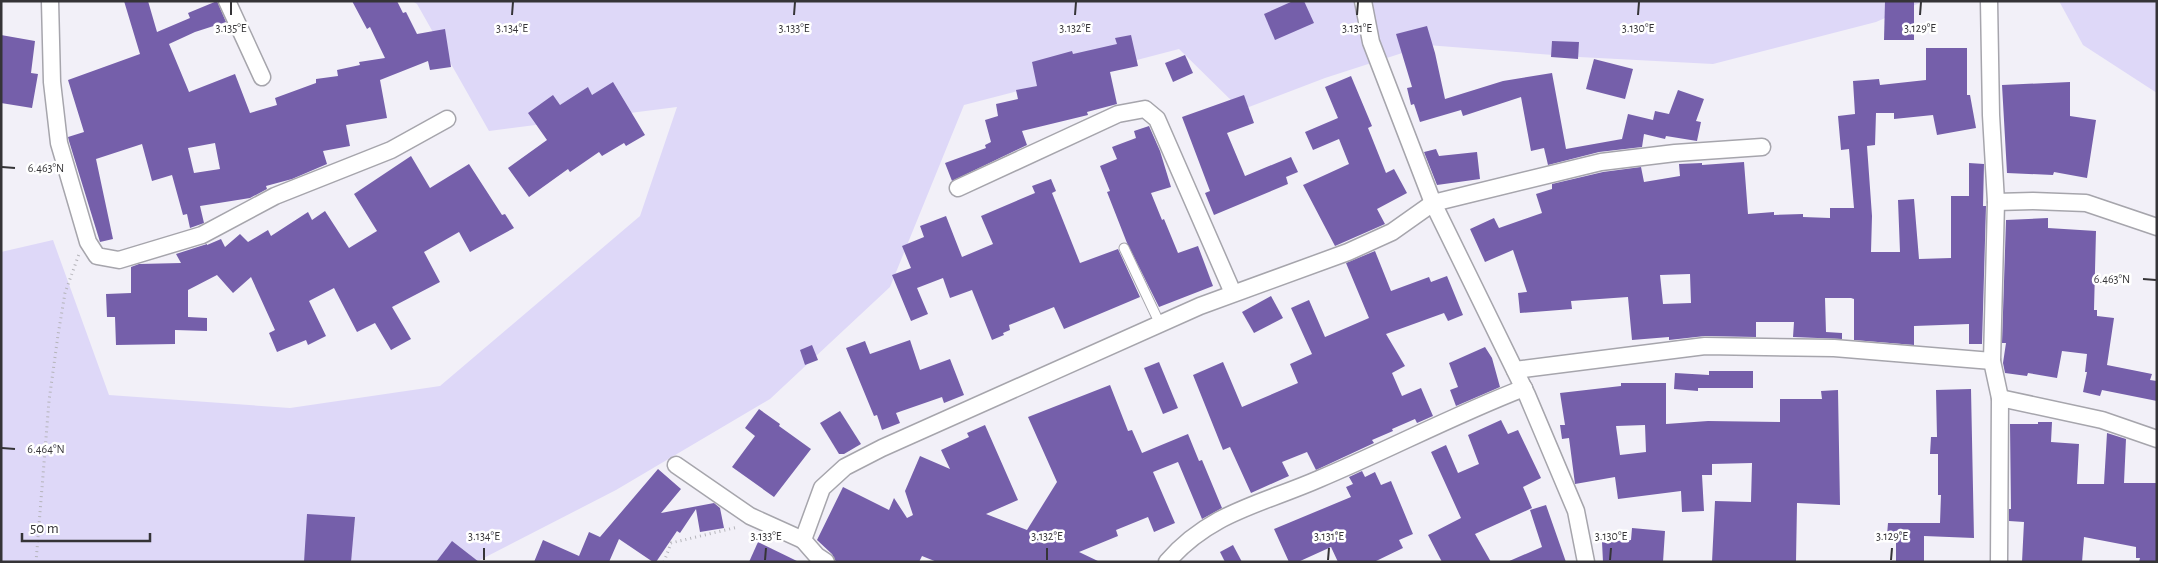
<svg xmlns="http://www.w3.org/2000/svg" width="2158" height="563" font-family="'Alegreya Sans',sans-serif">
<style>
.green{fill:#ded8f8}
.building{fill:#755faa;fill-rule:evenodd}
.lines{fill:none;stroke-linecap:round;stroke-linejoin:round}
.lane-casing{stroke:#a6a5ac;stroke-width:11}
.street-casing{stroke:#a6a5ac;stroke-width:19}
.path{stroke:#b5b4ba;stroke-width:3;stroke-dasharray:1 4;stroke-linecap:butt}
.lane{stroke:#fff;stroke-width:9}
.street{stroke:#fff;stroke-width:16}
.ticks{fill:none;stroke:#353437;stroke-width:2}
.ticks-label{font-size:12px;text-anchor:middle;fill:#353437;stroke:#fff;stroke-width:5;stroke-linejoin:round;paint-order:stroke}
</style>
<rect width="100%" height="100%" fill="#f2f0f8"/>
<g class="green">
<path d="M412,1h1512l-48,21 -163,42 -134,-7 -152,-12 -102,33 -84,32 -62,-61 -215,56 -74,182 -120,112 -154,91 -140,72h-475v-310l52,-12 56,155 181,13 150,-22 200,-170 37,-109 -188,24 -72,-127z"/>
<path d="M2059,1h98v92l-74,-48z"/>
</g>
<g class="building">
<path d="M124,1h24l9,31 33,-14 -2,-5 29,-12 9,21 -31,10 -26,12 20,48 46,-18 15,39 27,-8 -2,-7 41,-15v-4l22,-3 -1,-6 23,-5 -1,-3 26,-4 -15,-31 -3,2 -15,-28h45l6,12 3,-1 11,22 28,-5 6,38 -21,3 -2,-9 -48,19 7,38 -41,7 4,21 -27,5 4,13 -35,15 -26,7 1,3 -17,9 -50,8 4,17 -14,5 -3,-14 -4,1 -11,-40 -20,6 -10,-37 -46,15 17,80 -13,3 -31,-101 -1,-4 16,-5 -16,-52 72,-26zM215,143l5,26 -26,4 -6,-25z"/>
<path d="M1293,1h11l10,22 -39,17 -11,-26z"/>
<path d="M1885,1h29v39h-30z"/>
<path d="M1427,26l8,27 10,46 58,-18 49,-8 14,76 56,-10 6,-25 25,6 2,-9 14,3 9,-24 26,9 -8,22 5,1 -4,19 -31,-5 -1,3 -21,-5 -2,13 -43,5 -51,13 -4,-17 -13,3 -10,-54 -58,19 -2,-6 -41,12 -6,-18 -3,1 -4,-17 5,-1 -16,-53z"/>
<path d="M1,35l34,6 -4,32 7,1 -6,34 -31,-5z"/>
<path d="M1131,35l7,31 -28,6 7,32 -30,8 1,3 -66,16 5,14 -75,36 -7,-18 41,-15 -1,-3 6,-3 -6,-22 13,-4 -2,-12 22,-5 -2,-9 21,-4 -5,-24 40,-11 1,3 44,-10 -2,-6z"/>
<path d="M1552,41l27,1 -1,17 -27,-2z"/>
<path d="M1926,48h41v47h3l6,33 -39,7 -4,-20 -39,4v-6h-18l-1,32 -8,1 5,70 -1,36h29l-2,-52 16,-1 5,60 32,-1v-62h18v-33l15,1 -1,42h3l-4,138h-13v-20l-55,2v19l-60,-5v-41l-3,-1h-26l1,34 16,1v6l-49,-2 1,-15h-38v15l-51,-1 -36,4v-3l-37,3 -4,-43 -57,4 1,8 -52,4 -2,-20 9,-1 -14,-42 -28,12 -15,-33 24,-11 5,10 43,-15 -6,-19 16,-5v-5l51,-12 38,-5 3,15 36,-6 -1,-12 23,-1v2l42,-3 4,52 26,-2v3l29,-1v3l27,1v-10h24l-5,-59 -8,1 -3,-34 17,-2 -2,-33 26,-2 1,6 46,-5zM1690,274l1,29 -28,1 -3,-29z"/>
<path d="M1185,55l8,18 -20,9 -8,-19z"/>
<path d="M1594,59l39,10 -8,30 -39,-10z"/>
<path d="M1351,76l21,50 -4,2 18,45 8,-4 13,24 -30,16 8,15 -50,22 -32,-61 46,-21 -10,-25 -26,11 -8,-18 33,-14 -13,-31z"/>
<path d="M613,82l32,53 -19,11 -2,-3 -22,13 -3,-4 -29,20 -2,-3 -39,28 -21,-29 39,-28 -19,-27 25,-18 7,10 28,-18 4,8z"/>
<path d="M2070,82v34l26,4 -9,58 -33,-6 -1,3 -46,-2 -5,-88z"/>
<path d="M1244,95l10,28 -27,10 18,43 46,-19 7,15 -12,5 2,7 -74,31 -9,-22 5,-2 -28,-74z"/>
<path d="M1149,126l11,25 11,36 -20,6 11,27 2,-1 14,34 20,-7 15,40 -54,21 -32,-64 -20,-51 3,-1 -10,-25 17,-7 -5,-12 24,-9 -2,-7z"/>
<path d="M1436,149l3,7 38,-4 3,27 -43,6 -13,-33z"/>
<path d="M411,156l19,32 39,-24 33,51 3,-1 9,14 -44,24 -11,-20 -35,20 16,30 -48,25 19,32 -20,11 -16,-27 -18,9 -23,-44 -25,13 17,35 -18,9 -2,-5 -29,12 -8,-19 6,-3 -24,-53 -18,16 -16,-18 -29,15v27l19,1v13l-32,-1v14l-59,1 -1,-28h-8l-1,-23 25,-1v-26l8,-3 42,-1 -5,-9 31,-10v1l14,-6 4,8 15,-13 8,8 20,-12 3,6 37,-24 4,8 13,-9 24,37 28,-17 -23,-37z"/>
<path d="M1051,179l5,12 -4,2 28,70 38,-14 22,48 -76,32 -10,-22 -45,18 1,5 -7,3 1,2 -12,5 -20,-50 -22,8 -7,-20 -26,10 11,26 -17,7 -19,-46 19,-7 -9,-22 22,-9 -4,-11 26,-10 16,41 31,-13 -12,-28 54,-23 -3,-7z"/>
<path d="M2048,218v10l48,3 -2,79h3v6l17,2 -7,47 45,9 -2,6 7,1v20l-55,-11 -2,6 -17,-4 4,-20h-2l2,-18 -25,-3 -5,27 -29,-5 -1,3 -22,-3 -2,-10 3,-20h-4l4,-123z"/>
<path d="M1375,251l16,40 38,-14 2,5 16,-6 16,39 -15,6 -4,-8 -58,21 19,32 -13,7 10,23 19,-8 12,28 -16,7 -2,-4 -23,10 1,2 -21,9 2,3 -58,27 -9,-18 -25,10 7,14 -38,17 -21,-46 -7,3 -30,-75 30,-13 19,45 56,-24 -8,-19 22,-10 -21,-46 18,-8 16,37 44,-19 -23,-55z"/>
<path d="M1271,296l12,22 -29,15 -12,-21z"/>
<path d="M910,340l10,30 30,-11 14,36 -20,8 -2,-6 -46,16 4,10 -18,7 -5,-15 -3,1 -28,-68 19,-7 5,13z"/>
<path d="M812,345l6,15 -13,5 -5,-15z"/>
<path d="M1485,347l7,11 8,29 -44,19 -6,-16 8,-3 -9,-24z"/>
<path d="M1159,362l19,46 -15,6 -19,-46z"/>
<path d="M1709,371h44v17h-55v3l-24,-2 1,-16 34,2z"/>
<path d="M1621,383h45v41l42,-3 72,1v-23h42l-1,-8 17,-1 2,115 -43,-2 -1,59h-84l3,-61 36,1 1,-39 -40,1v11h-10l2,36 -22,1 -1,-21 -63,8 -3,-22 -40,7 -6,-46 -7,1 -2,-14h5l-5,-32 61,-7zM1645,425l1,27 -26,3 -4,-29z"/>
<path d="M1110,385l18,46 4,-1 10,23 46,-19 11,27 3,-1 20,48 -20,11 -24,-57 -25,10 22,51 -21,9 -6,-15 -32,13 2,6 -39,16 21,10h-163l-15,-6 -3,6h-83l-4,-8 -15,-14 26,-53 46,23 5,-12 13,20 6,-3 -8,-24 15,-35 30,13 -9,-19 28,-13 -2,-4 18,-8 33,75 -32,14 41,16 30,-48 -29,-65z"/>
<path d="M1971,389l3,149 -50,-2v26h-28v-27h-9l1,-12h52l1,-28h-3v-41h-8l1,-17h6l-1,-47z"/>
<path d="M759,409l21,15 -1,2 32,23 -37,48 -42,-30 23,-31 -10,-8z"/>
<path d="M840,411l21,33 -17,10h-5l-19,-31z"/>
<path d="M1501,420l7,14 10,-4 23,48 -18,9 9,21 -57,26 16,28h-49l-14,-27 33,-17 -30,-66 15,-7 12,28 21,-9 -11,-29z"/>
<path d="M2038,422h14l-1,20 28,2 -2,40h27l3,-51 19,6 -2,44h33v79h-18l1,-4h-4v-11l-52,-10 -2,25h-60l2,-40 -15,-1v-12h2l-1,-85h28z"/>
<path d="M658,469l23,20 -20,24 53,-10 6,5 4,20 -24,4 -4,-23 -16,24 -3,-2 -21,31h-3l-34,-23 -10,23h-75l9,-22 36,16 10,-24 11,5z"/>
<path d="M1362,471l3,6 10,-5 6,13 10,-4 22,53 -14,6 4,8 -29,14h-36l-7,-15 -33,15h-9l-15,-33 77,-32 -5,-10 7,-3 -4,-7z"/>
<path d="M1546,505l20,57h-59l35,-15 -12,-37z"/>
<path d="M307,514l48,3 -4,45h-47z"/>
<path d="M1632,528l33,3 -2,31h-60l-1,-20 29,-2z"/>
<path d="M452,541l27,21h-43z"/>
<path d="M758,542l41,20h-50z"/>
<path d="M1233,545l9,17h-17l-5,-10z"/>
</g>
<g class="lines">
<defs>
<path id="lane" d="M1124,248l36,76"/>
<g id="street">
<path d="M50,1l2,81 7,61 29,99 9,14 22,4 83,-25 73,-39 116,-46 56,-31"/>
<path d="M227,1l35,76"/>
<path d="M1363,1l8,41 62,161 94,192 49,116 10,51"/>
<path d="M1989,1l2,114 5,87 -4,159 8,37 -1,164"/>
<path d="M958,188l160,-74 27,-5 12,10 76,174"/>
<path d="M1996,202l37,-1 53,2 71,24"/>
<path d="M1515,370l190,-24 129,2 158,13"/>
<path d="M2000,398l102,22 55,19"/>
<path d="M676,465l74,51 53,24"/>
<path d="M826,562l-9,-6 -14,-16 19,-52 23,-21 37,-19 318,-142 148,-54 44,-20 41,-29 168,-41 74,-9 87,-6"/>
<path d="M1167,562c43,-50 95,-58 152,-83 69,-29 135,-64 205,-91"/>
</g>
</defs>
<use href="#lane" class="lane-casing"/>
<use href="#street" class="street-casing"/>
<g class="path">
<path d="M36,562l13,-161 9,-66 7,-42 14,-39"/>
<path d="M664,562l7,-19 67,-16"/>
</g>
<use href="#lane" class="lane"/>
<use href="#street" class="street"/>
</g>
<path class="ticks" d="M231,15v-13M512,15l1,-13M794,15l1,-13M1075,15l1,-13M1357,15l1,-13M1638,15l1,-13M1920,15l1,-13M2,167l13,1M2143,279l13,1M2,448l13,1M484,560v-12M765,560l1,-12M1047,560v-12M1328,560l1,-12M1610,560l1,-12M1891,560l1,-12"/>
<g class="ticks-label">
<text x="231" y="32">3.135°E</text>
<text x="512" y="32">3.134°E</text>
<text x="794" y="32">3.133°E</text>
<text x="1075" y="32">3.132°E</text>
<text x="1357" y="32">3.131°E</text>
<text x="1638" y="32">3.130°E</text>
<text x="1920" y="32">3.129°E</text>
<text x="46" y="172">6.463°N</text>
<text x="2112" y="283">6.463°N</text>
<text x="46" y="453">6.464°N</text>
<text x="484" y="540">3.134°E</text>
<text x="766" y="540">3.133°E</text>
<text x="1047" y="540">3.132°E</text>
<text x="1329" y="540">3.131°E</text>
<text x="1611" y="540">3.130°E</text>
<text x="1892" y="540">3.129°E</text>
</g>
<rect width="2158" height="563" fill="none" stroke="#353437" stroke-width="5"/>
<path d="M22 533v8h128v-8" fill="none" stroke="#353437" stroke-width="2.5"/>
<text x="30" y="533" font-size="15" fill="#353437" stroke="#ffffff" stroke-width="4" paint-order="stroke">50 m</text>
</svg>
